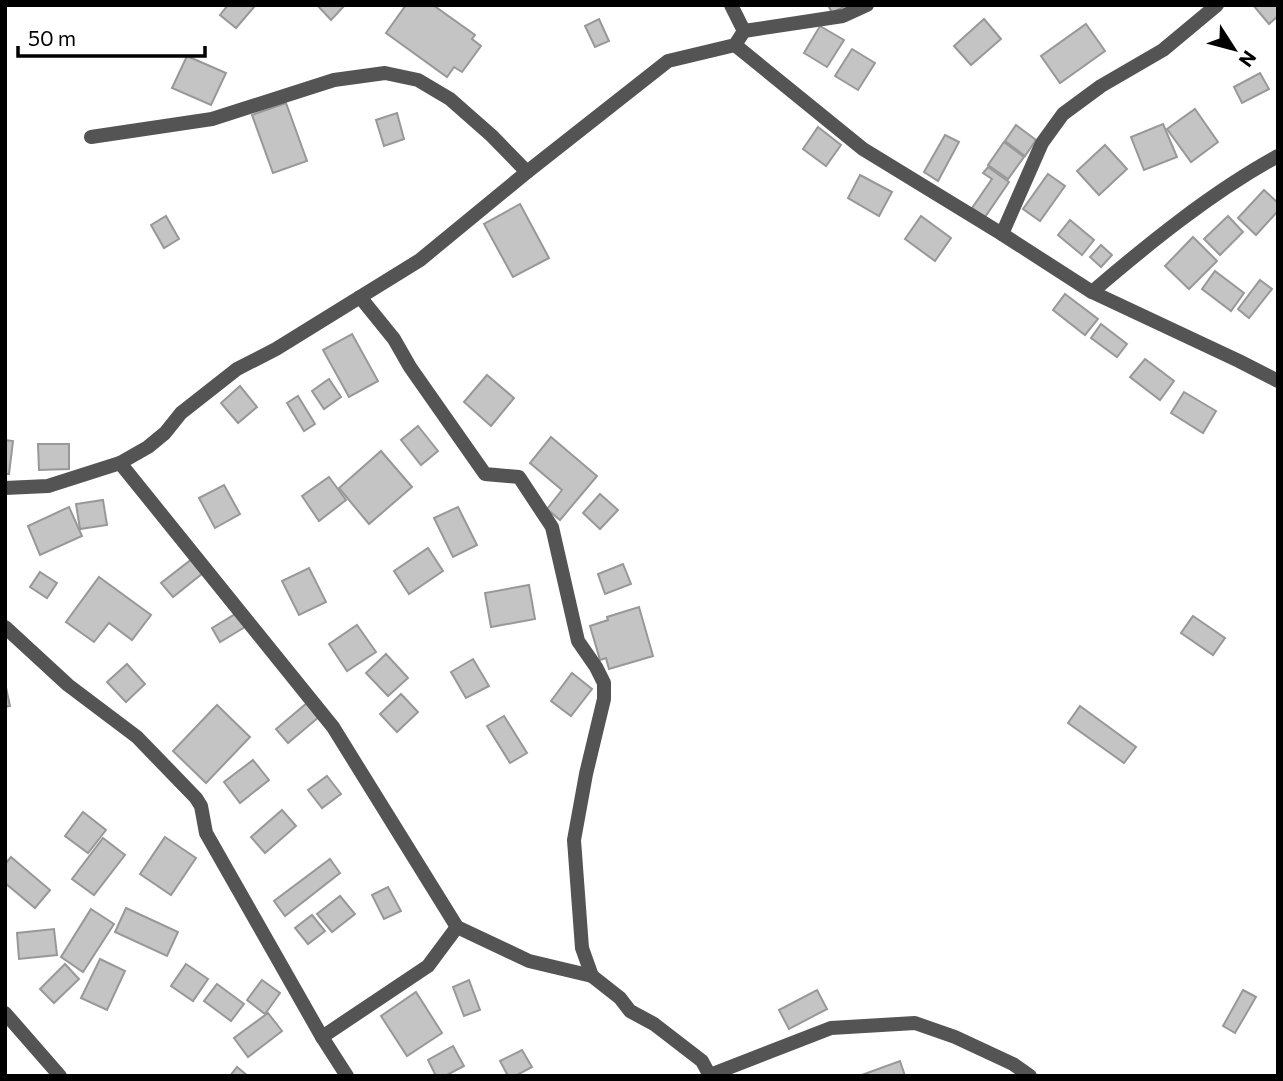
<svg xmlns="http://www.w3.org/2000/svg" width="1283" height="1081" font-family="Commissioner,sans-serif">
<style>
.building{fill:#c4c4c4;stroke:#989898;stroke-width:2}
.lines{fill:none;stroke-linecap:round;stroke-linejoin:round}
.street{stroke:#545454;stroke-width:14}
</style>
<rect width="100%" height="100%" fill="#fff"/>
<g class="building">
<path d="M228,5h26l1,1 -19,22 -16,-13z"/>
<path d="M317,5h28l-14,15z"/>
<path d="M406,5h27l42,30 -3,4 9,7 -19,26 -8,-5 -7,10 -61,-44z"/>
<path d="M828,5h19l-15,8z"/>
<path d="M1253,5h25v11l-9,8z"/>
<path d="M599,19l10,22 -14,6 -10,-21z"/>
<path d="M984,19l17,20 -30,26 -17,-19z"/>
<path d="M1086,24l19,27 -45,32 -19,-27z"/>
<path d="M820,26l24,14 -17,27 -23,-14z"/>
<path d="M852,49l23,14 -17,27 -23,-14z"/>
<path d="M187,56l39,17 -15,32 -39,-17z"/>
<path d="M1260,73l9,16 -27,14 -8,-16z"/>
<path d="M286,103l21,58 -34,12 -21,-58z"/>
<path d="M1195,109l23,33 -27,20 -24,-33z"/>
<path d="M397,113l7,26 -20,7 -8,-26z"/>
<path d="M1163,124l14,33 -33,13 -13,-33z"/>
<path d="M1016,125l20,15 -11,16 -20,-15z"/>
<path d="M818,127l23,18 -15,21 -23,-17z"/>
<path d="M945,135l14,7 -21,39 -14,-9z"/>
<path d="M1004,142l20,15 -16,22 -20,-14z"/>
<path d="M1105,145l22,24 -28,26 -22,-24z"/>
<path d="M988,167l21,15 -24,35 -13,-9 20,-29 -9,-6z"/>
<path d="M1048,174l17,12 -25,35 -17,-12z"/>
<path d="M860,175l32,17 -13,24 -31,-18z"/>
<path d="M1264,190l14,13v8l-22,24 -18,-17z"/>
<path d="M520,204l29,54 -36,19 -29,-53z"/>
<path d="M166,216l13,23 -15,9 -13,-23z"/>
<path d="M921,216l30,22 -16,23 -30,-22z"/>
<path d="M1228,216l15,16 -23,23 -16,-16z"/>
<path d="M1070,220l24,20 -12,15 -24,-20z"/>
<path d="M1193,237l24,24 -28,28 -24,-23z"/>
<path d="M1101,245l11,10 -11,12 -11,-10z"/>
<path d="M1215,271l29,22 -13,18 -29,-22z"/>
<path d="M1260,280l12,9 -23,29 -11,-9z"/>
<path d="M1065,294l33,25 -13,16 -32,-25z"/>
<path d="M1101,324l26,20 -10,13 -26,-19z"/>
<path d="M352,334l26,47 -29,16 -26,-47z"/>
<path d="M1145,359l29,22 -14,19 -30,-23z"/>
<path d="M487,375l27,23 -23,28 -27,-24z"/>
<path d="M329,379l12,18 -17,12 -12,-18z"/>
<path d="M240,386l17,21 -19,16 -17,-20z"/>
<path d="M1184,392l32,19 -13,22 -32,-20z"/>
<path d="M298,396l17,28 -11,7 -17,-28z"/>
<path d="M418,426l20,25 -17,14 -20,-25z"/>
<path d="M551,437l46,39 -37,44 -13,-11 15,-19 -32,-27z"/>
<path d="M5,440l8,1 -4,33h-4z"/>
<path d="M38,444h31v25l-30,1z"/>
<path d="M381,451l31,36 -43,37 -30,-36z"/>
<path d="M329,477l17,23 -27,21 -17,-25z"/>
<path d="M224,485l16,29 -25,14 -16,-30z"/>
<path d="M600,494l18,16 -18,19 -17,-16z"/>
<path d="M103,500l4,25 -27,4 -4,-25z"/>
<path d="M69,507l13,29 -42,19 -12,-29z"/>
<path d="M458,507l19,38 -24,12 -19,-39z"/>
<path d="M428,548l15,23 -34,23 -15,-23z"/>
<path d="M192,559l11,14 -30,24 -12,-14z"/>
<path d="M623,564l8,20 -26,10 -7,-20z"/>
<path d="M309,568l17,34 -27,13 -17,-34z"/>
<path d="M40,572l17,11 -10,15 -17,-11z"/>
<path d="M99,577l52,38 -19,25 -23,-17 -15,19 -28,-20z"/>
<path d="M529,585l6,34 -44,8 -6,-34z"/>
<path d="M639,607l14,49 -44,13 -3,-11 -6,2 -10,-34 18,-6 -1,-3z"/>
<path d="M237,613l8,14 -25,15 -8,-14z"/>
<path d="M1193,616l32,22 -12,17 -32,-22z"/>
<path d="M357,625l19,27 -29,19 -18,-27z"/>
<path d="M386,654l22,24 -20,18 -22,-23z"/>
<path d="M473,659l16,27 -23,12 -15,-26z"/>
<path d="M127,664l18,20 -19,18 -19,-20z"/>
<path d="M572,673l20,16 -21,27 -20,-15z"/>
<path d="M5,683l5,23 -5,1z"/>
<path d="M401,694l17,18 -21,20 -17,-18z"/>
<path d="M307,703l12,14 -31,26 -12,-14z"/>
<path d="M217,705l33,32 -44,46 -33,-32z"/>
<path d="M1080,706l56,41 -12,16 -56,-40z"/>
<path d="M504,716l23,37 -17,10 -23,-37z"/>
<path d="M253,760l16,20 -29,23 -16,-21z"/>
<path d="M327,776l14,18 -19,14 -14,-18z"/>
<path d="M282,810l14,16 -31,27 -14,-16z"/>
<path d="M83,812l23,18 -18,23 -23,-17z"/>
<path d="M165,837l31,21 -25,37 -31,-21z"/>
<path d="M103,838l22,17 -31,40 -22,-16z"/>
<path d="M11,857l39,33 -15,18 -30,-25v-19z"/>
<path d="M330,859l10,14 -55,43 -11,-15z"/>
<path d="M388,887l13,24 -17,8 -12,-24z"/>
<path d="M340,896l15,18 -23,18 -15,-18z"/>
<path d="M126,908l52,24 -11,24 -52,-24z"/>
<path d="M91,909l23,15 -31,48 -22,-15z"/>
<path d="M312,915l13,16 -17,13 -13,-16z"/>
<path d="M54,929l3,26 -38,4 -2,-26z"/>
<path d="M100,959l25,12 -18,39 -26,-12z"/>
<path d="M65,964l14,15 -25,24 -14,-14z"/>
<path d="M186,964l22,15 -15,22 -22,-15z"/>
<path d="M262,980l18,13 -15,21 -18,-14z"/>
<path d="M469,980l11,30 -16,6 -11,-29z"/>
<path d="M217,984l27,20 -13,17 -27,-20z"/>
<path d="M817,990l10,19 -38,20 -10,-19z"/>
<path d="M1243,990l13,7 -21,36 -12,-7z"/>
<path d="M416,992l26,41 -35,23 -26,-40z"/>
<path d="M268,1013l14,18 -34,26 -14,-19z"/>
<path d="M453,1046l11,20 -19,10h-9l-8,-16z"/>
<path d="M522,1050l10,17 -17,9h-7l-8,-15z"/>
<path d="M900,1061l5,15h-46z"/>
<path d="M237,1067l11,9h-18z"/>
</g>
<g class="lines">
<g class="street">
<path d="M744,31l99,-15 24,-11"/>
<path d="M735,45l128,104 139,85 90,58 147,69 39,20"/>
<path d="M91,137l121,-18 122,-39 51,-7 33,7 32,19 42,37 35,36"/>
<path d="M1002,234l40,-91 21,-29 38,-28 62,-36 54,-45"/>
<path d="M1092,292c56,-48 120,-100 186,-136"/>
<path d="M360,297l34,42 16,28 75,107 34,3 33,50 26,114 18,26 8,16v16l-18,75 -12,66 8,108 10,28 28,22 10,13 24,13 48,37 8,15"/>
<path d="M120,463l213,264 124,200 72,34 63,15"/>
<path d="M5,488l43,-2 72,-23 28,-16 17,-14 16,-20 56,-44 39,-20 144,-89 107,-88 141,-111 67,-16 9,-14 -13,-26"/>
<path d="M5,627l63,58 69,52 59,61 5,8 5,27 116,204 25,39"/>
<path d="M5,1013l55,63"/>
<path d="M322,1037l106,-71 29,-39"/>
<path d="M710,1075l121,-47 84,-5 40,14 58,27 17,12"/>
</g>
</g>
<rect width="1283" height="1081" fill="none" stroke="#000000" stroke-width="14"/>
<g transform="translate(1234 49) rotate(126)" stroke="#ffffff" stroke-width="5" paint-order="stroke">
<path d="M0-5L12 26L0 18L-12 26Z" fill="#000000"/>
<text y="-10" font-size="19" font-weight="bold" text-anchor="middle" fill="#000000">N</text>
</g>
<path d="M18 46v10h187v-10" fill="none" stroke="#000000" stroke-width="3.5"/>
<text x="28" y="46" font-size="21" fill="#000000" stroke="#ffffff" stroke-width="5" paint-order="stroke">50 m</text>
</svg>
